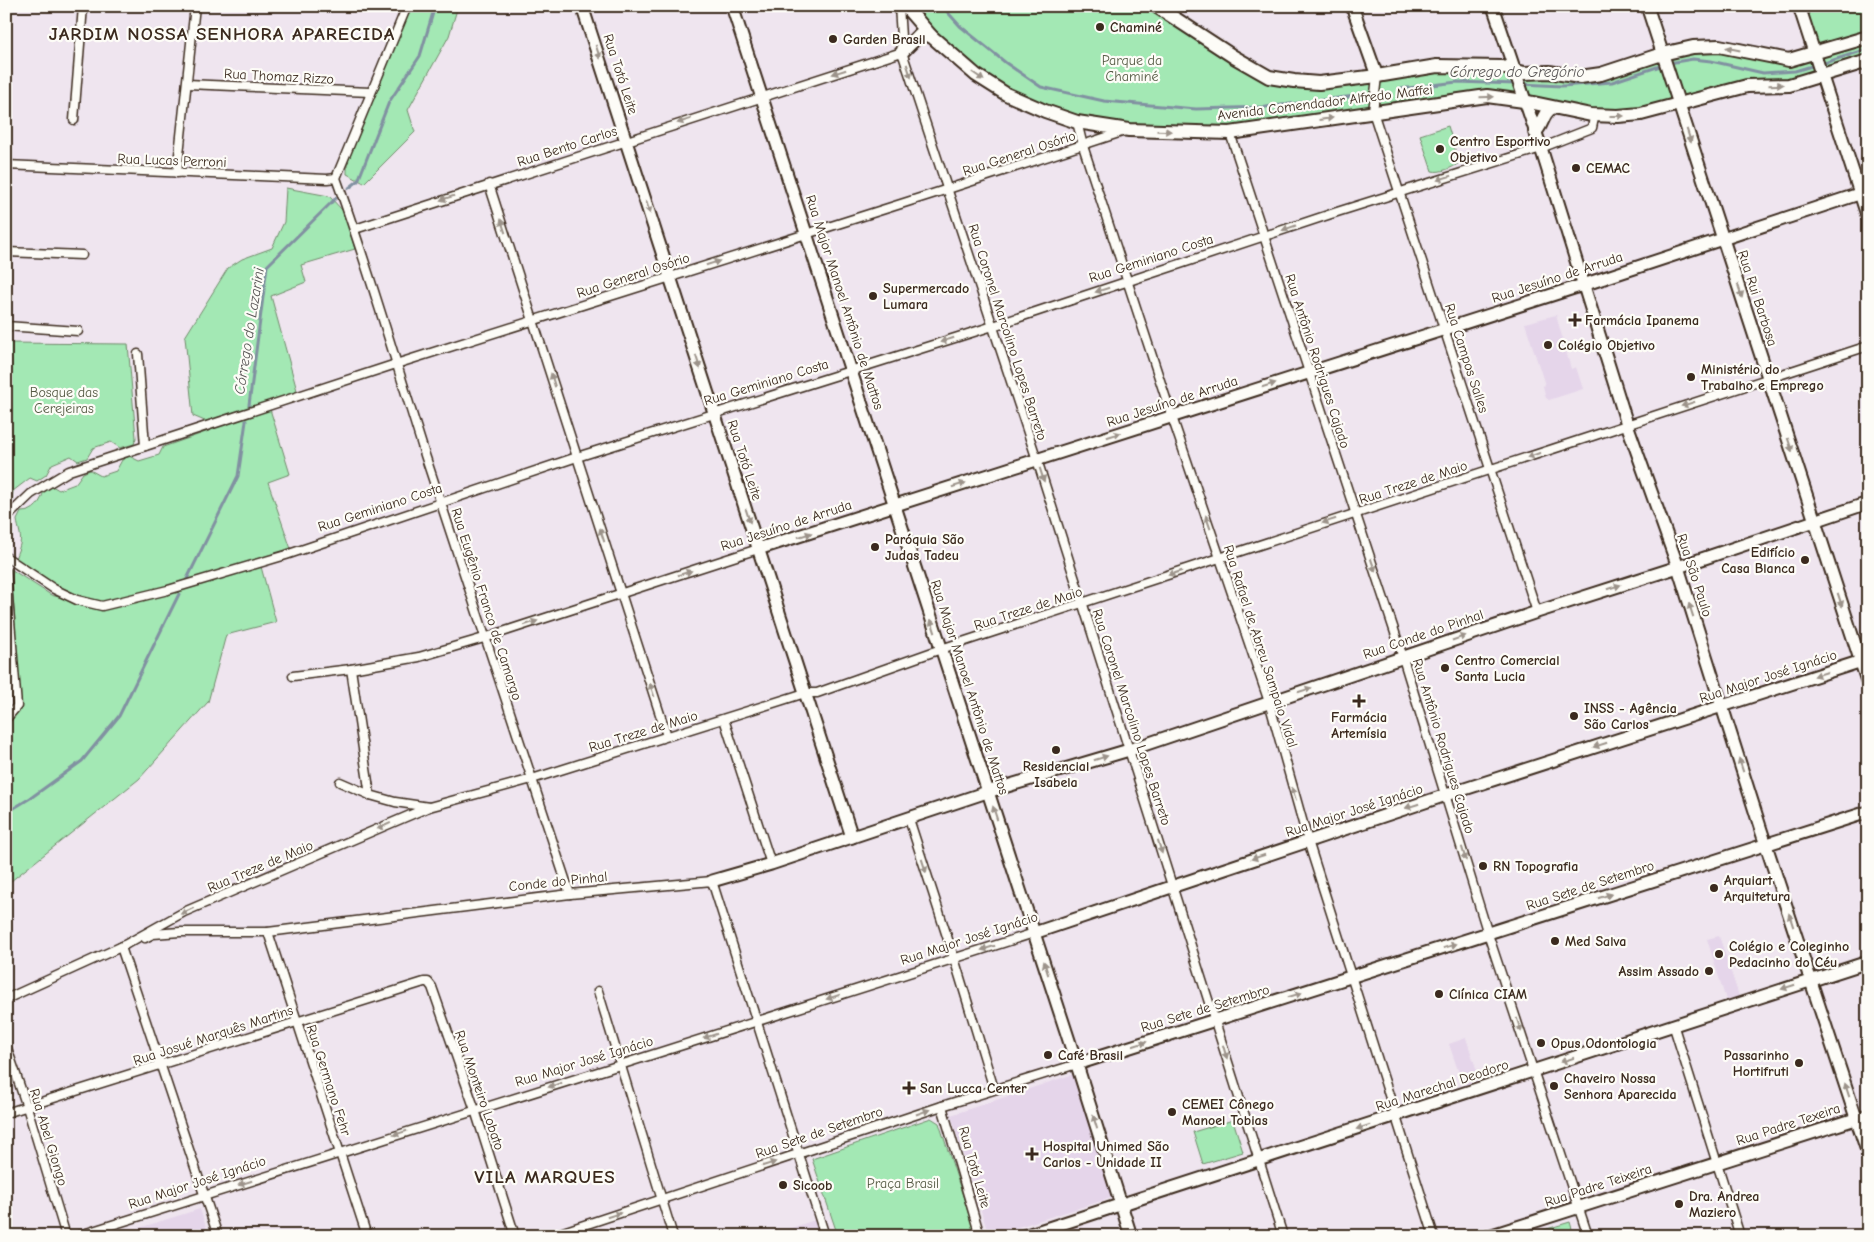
<svg xmlns="http://www.w3.org/2000/svg" width="1874" height="1242" font-family="'Comic Neue',sans-serif">
<style>
.built{fill:#e5d5ea}
.green{fill:#a3e8b4;stroke:#6f8969}
.lines{fill:none;stroke-linecap:round;stroke-linejoin:round}
.stream{stroke:#8191a1;stroke-width:3}
.street-casing{stroke:#3b2a1e;stroke-width:11}
.secondary-casing{stroke:#3b2a1e;stroke-width:15}
.primary-casing{stroke:#3b2a1e;stroke-width:16}
.street{stroke:#fdfcf7;stroke-width:8}
.secondary{stroke:#fdfcf7;stroke-width:11}
.primary{stroke:#fdfcf7;stroke-width:12}
.oneway{fill:#9c938a}
.poi-dot{fill:#3b2a1e;stroke:#fdfcf7;stroke-width:2}
.labels{text-anchor:middle;stroke-width:4.5;stroke-linejoin:round;paint-order:stroke}
.poi-label{font-size:14px;font-weight:bold;fill:#3b2a1e;stroke:#fdfcf7;text-anchor:start}
.park-label{font-size:14px;fill:#555a44;stroke:#fdfcf7}
.street-label{font-size:14px;fill:#3b2a1e;stroke:#fdfcf7}
.water-label{font-size:15px;font-style:italic;fill:#585555;stroke:#fdfcf7}
.district-label{font-size:19px;font-weight:bold;letter-spacing:1px;fill:#3b2a1e;stroke:#fdfcf7}
</style>
<rect width="100%" height="100%" fill="#efe5ef"/>
<filter id="ink" filterUnits="userSpaceOnUse"><feTurbulence type="fractalNoise" baseFrequency=".02" numOctaves="2"/><feDisplacementMap in="SourceGraphic" scale="10" xChannelSelector="R" yChannelSelector="G"/><feConvolveMatrix kernelMatrix="1 2 1 2 8 2 1 2 1" color-interpolation-filters="sRGB"/></filter>
<g filter="url(#ink)">
<g class="built">
<path d="M1556,315l15,54 5,-2 7,22 -34,11 -3,-2 -3,-12 2,-1 -20,-62z"/>
<path d="M1719,936l20,60 -13,4 -19,-61z"/>
<path d="M1466,1038l14,42 -17,5 -14,-41z"/>
<path d="M1077,1073l37,124 -125,39 -38,-121z"/>
<path d="M200,1209l9,27h-96z"/>
<path d="M815,1220l6,16h-54z"/>
</g>
<g class="green">
<path d="M411,6h47l-9,30 -41,74 7,22 -51,51 -17,-9v-10l23,-67z"/>
<path d="M905,6h251l78,51 60,24 143,-15 143,11 113,-30 96,13 79,-23v24l-102,24 -148,31 -131,-20 -257,37 -153,-11 -71,-28z"/>
<path d="M1805,6h63v26l-49,14z"/>
<path d="M1448,126l11,37c-7,5 -18,10 -27,8l-12,-36z"/>
<path d="M286,188l43,8 15,16 11,37 -54,16 5,17 -35,14 27,98 -91,28 -14,-6 -8,-79 43,-69 14,-9 30,-11 12,-26z"/>
<path d="M6,343l122,1 8,94 -2,6 -14,4 -9,-6 -18,6 -6,10 -9,3 -7,-5 -19,8 -6,11 -9,6 -7,-3 -17,13 -1,9 -6,2z"/>
<path d="M269,406l21,68 -22,8 24,70 -32,11 16,59 -50,13 -18,67 -69,77 -133,106v-166l8,-7 -8,-112v-34l45,29 48,13 2,-4 -87,-36c0,-8 2,-12 5,-20 4,-11 -1,-19 -2,-28l4,-8c14,0 20,-10 23,-22l8,-4 7,4 16,-6 8,-11 7,-3 11,6 15,-5 6,-11 7,-4 10,5 20,-6 4,-8 46,-16 4,-7z"/>
<path d="M931,1118l8,5 37,113h-138l-26,-77z"/>
<path d="M1233,1120l10,32 -40,12 -10,-32z"/>
<path d="M1570,1222l4,14h-50z"/>
</g>
<g class="lines">
<g class="stream">
<path d="M942,6l18,20 46,37 35,24 63,14 92,8 70,-2 89,-11"/>
<path d="M1669,63l24,-4 18,2 52,12 32,-2 20,-6"/>
<path d="M1821,64l47,-15"/>
<path d="M1522,84l40,2 50,-4 51,-17"/>
<path d="M1400,89l57,-7 59,2"/>
<path d="M349,188l9,-7 31,-79 31,-46 15,-50"/>
<path d="M249,405l18,-139 69,-68"/>
<path d="M185,583l53,-107 8,-55"/>
<path d="M6,813l26,-16 50,-36 37,-45 60,-122"/>
</g>
<defs>
<g id="street">
<path d="M899,6l3,46 138,417 243,767"/>
<path d="M1377,76l-4,36 164,500"/>
<path d="M187,84l183,8"/>
<path d="M74,120l9,-114"/>
<path d="M1077,122l6,24 89,271 97,285 39,139 126,395"/>
<path d="M1230,133l169,512 89,289 100,302"/>
<path d="M6,165l321,14 9,-1"/>
<path d="M177,173l18,-167"/>
<path d="M336,178c33,91 60,185 89,277 48,147 97,293 145,439"/>
<path d="M336,178l71,-172"/>
<path d="M489,184l178,552"/>
<path d="M355,229l547,-177"/>
<path d="M6,252l76,3"/>
<path d="M6,326l72,5"/>
<path d="M138,354l7,92"/>
<path d="M6,518l25,-24 38,-23 327,-107 552,-175 177,-58"/>
<path d="M6,557l48,32 23,11 25,6 66,-16 118,-35 291,-98 416,-131 344,-114 204,-64 51,-20 2,-10 -3,-3"/>
<path d="M6,572l11,134 -11,13"/>
<path d="M351,669l19,126"/>
<path d="M293,676l58,-7 68,-12 65,-19 274,-89"/>
<path d="M724,719l47,145"/>
<path d="M340,782l30,13 25,7 34,5"/>
<path d="M909,819l45,139 40,131"/>
<path d="M268,932l99,304"/>
<path d="M145,938l8,-4 27,-2h88l302,-38 142,-13 113,355"/>
<path d="M121,947l63,-35 245,-105 103,-28 273,-86h12l124,-44 927,-303"/>
<path d="M121,947l97,289"/>
<path d="M598,991l75,245"/>
<path d="M6,999l119,-54"/>
<path d="M1673,1024l67,212"/>
<path d="M6,1045l21,62 39,129"/>
<path d="M942,1106l38,130"/>
<path d="M6,1113l418,-131h4l4,5 43,123 40,126"/>
<path d="M77,1236l543,-171 414,-132"/>
<path d="M551,1236l391,-130 135,-42"/>
</g>
<g id="secondary">
<path d="M582,6l270,831"/>
<path d="M732,6l345,1059 54,171"/>
<path d="M1352,6l25,70"/>
<path d="M1493,6l48,142 86,276 51,143 83,263 107,324"/>
<path d="M1647,6l221,678"/>
<path d="M1799,6l69,212"/>
<path d="M758,549l825,-264 285,-94"/>
<path d="M712,881l59,-17 216,-72 142,-42 408,-138 141,-45 190,-64"/>
<path d="M1034,933l412,-138 422,-136"/>
<path d="M1077,1064l791,-252"/>
<path d="M1024,1236l844,-274"/>
<path d="M1489,1236l379,-121"/>
</g>
<g id="primary">
<path d="M905,6l26,30 45,39 30,19 39,17 32,11 52,8 101,3 257,-37 37,5 67,14 27,1 23,-2 106,-28 42,-1 79,-24"/>
<path d="M1156,6l78,51 35,20 25,4 25,2 58,-7 60,-10 65,1 22,6 25,-1 31,5 21,-3 61,-20 31,-7 26,-1 70,14 79,-23"/>
<path d="M902,52l18,-18 11,2"/>
<path d="M1535,132c8,-7 7,-19 17,-24"/>
</g>
</defs>
<use href="#street" class="street-casing"/>
<use href="#secondary" class="secondary-casing"/>
<use href="#primary" class="primary-casing"/>
<use href="#street" class="street"/>
<use href="#secondary" class="secondary"/>
<use href="#primary" class="primary"/>
</g>
<defs><path id="oneway-solid" d="M-6-.8H1V-3.2L6.5 0L1 3.2V.8H-6Z" transform="scale(1.25)"/></defs>
<g class="oneway">
<use href="#oneway-solid" transform="translate(1733 49) rotate(-168)"/>
<use href="#oneway-solid" transform="translate(598 52) rotate(72)"/>
<use href="#oneway-solid" transform="translate(909 71) rotate(72)"/>
<use href="#oneway-solid" transform="translate(839 72) rotate(163)"/>
<use href="#oneway-solid" transform="translate(978 76) rotate(35)"/>
<use href="#oneway-solid" transform="translate(1776 85) rotate(-1)"/>
<use href="#oneway-solid" transform="translate(1487 97) rotate(-1)"/>
<use href="#oneway-solid" transform="translate(1617 116)"/>
<use href="#oneway-solid" transform="translate(1326 119) rotate(-8)"/>
<use href="#oneway-solid" transform="translate(684 121) rotate(162)"/>
<use href="#oneway-solid" transform="translate(1164 131) rotate(2)"/>
<use href="#oneway-solid" transform="translate(1689 136) rotate(72)"/>
<use href="#oneway-solid" transform="translate(1444 178) rotate(162)"/>
<use href="#oneway-solid" transform="translate(447 198) rotate(162)"/>
<use href="#oneway-solid" transform="translate(648 207) rotate(72)"/>
<use href="#oneway-solid" transform="translate(503 226) rotate(-108)"/>
<use href="#oneway-solid" transform="translate(1289 228) rotate(161)"/>
<use href="#oneway-solid" transform="translate(713 263) rotate(-17)"/>
<use href="#oneway-solid" transform="translate(1102 290) rotate(162)"/>
<use href="#oneway-solid" transform="translate(1740 291) rotate(72)"/>
<use href="#oneway-solid" transform="translate(947 340) rotate(163)"/>
<use href="#oneway-solid" transform="translate(698 362) rotate(72)"/>
<use href="#oneway-solid" transform="translate(553 380) rotate(-107)"/>
<use href="#oneway-solid" transform="translate(1269 385) rotate(-18)"/>
<use href="#oneway-solid" transform="translate(1688 404) rotate(162)"/>
<use href="#oneway-solid" transform="translate(1114 435) rotate(-17)"/>
<use href="#oneway-solid" transform="translate(1790 445) rotate(72)"/>
<use href="#oneway-solid" transform="translate(1534 455) rotate(161)"/>
<use href="#oneway-solid" transform="translate(1042 475) rotate(72)"/>
<use href="#oneway-solid" transform="translate(959 485) rotate(-18)"/>
<use href="#oneway-solid" transform="translate(748 516) rotate(72)"/>
<use href="#oneway-solid" transform="translate(1329 521) rotate(162)"/>
<use href="#oneway-solid" transform="translate(1208 522) rotate(-109)"/>
<use href="#oneway-solid" transform="translate(602 535) rotate(-108)"/>
<use href="#oneway-solid" transform="translate(805 535) rotate(-18)"/>
<use href="#oneway-solid" transform="translate(1373 565) rotate(71)"/>
<use href="#oneway-solid" transform="translate(685 573) rotate(-18)"/>
<use href="#oneway-solid" transform="translate(1175 573) rotate(162)"/>
<use href="#oneway-solid" transform="translate(1614 587) rotate(-18)"/>
<use href="#oneway-solid" transform="translate(1840 600) rotate(72)"/>
<use href="#oneway-solid" transform="translate(1691 610) rotate(-108)"/>
<use href="#oneway-solid" transform="translate(531 623) rotate(-18)"/>
<use href="#oneway-solid" transform="translate(933 626) rotate(-108)"/>
<use href="#oneway-solid" transform="translate(1459 638) rotate(-19)"/>
<use href="#oneway-solid" transform="translate(1821 674) rotate(162)"/>
<use href="#oneway-solid" transform="translate(652 690) rotate(-108)"/>
<use href="#oneway-solid" transform="translate(1305 690) rotate(-18)"/>
<use href="#oneway-solid" transform="translate(1600 745) rotate(162)"/>
<use href="#oneway-solid" transform="translate(1101 758) rotate(-17)"/>
<use href="#oneway-solid" transform="translate(1741 765) rotate(-108)"/>
<use href="#oneway-solid" transform="translate(1294 794) rotate(-107)"/>
<use href="#oneway-solid" transform="translate(1412 806) rotate(162)"/>
<use href="#oneway-solid" transform="translate(995 813) rotate(-108)"/>
<use href="#oneway-solid" transform="translate(384 826) rotate(156)"/>
<use href="#oneway-solid" transform="translate(1160 847) rotate(73)"/>
<use href="#oneway-solid" transform="translate(1464 854) rotate(73)"/>
<use href="#oneway-solid" transform="translate(1258 857) rotate(162)"/>
<use href="#oneway-solid" transform="translate(924 866) rotate(72)"/>
<use href="#oneway-solid" transform="translate(1605 896) rotate(-18)"/>
<use href="#oneway-solid" transform="translate(187 911) rotate(155)"/>
<use href="#oneway-solid" transform="translate(1791 920) rotate(-108)"/>
<use href="#oneway-solid" transform="translate(1450 946) rotate(-18)"/>
<use href="#oneway-solid" transform="translate(988 948) rotate(162)"/>
<use href="#oneway-solid" transform="translate(1046 968) rotate(-108)"/>
<use href="#oneway-solid" transform="translate(1788 987) rotate(162)"/>
<use href="#oneway-solid" transform="translate(1295 995) rotate(-18)"/>
<use href="#oneway-solid" transform="translate(833 997) rotate(162)"/>
<use href="#oneway-solid" transform="translate(1519 1025) rotate(72)"/>
<use href="#oneway-solid" transform="translate(710 1036) rotate(162)"/>
<use href="#oneway-solid" transform="translate(1140 1044) rotate(-17)"/>
<use href="#oneway-solid" transform="translate(1225 1052) rotate(73)"/>
<use href="#oneway-solid" transform="translate(1567 1060) rotate(162)"/>
<use href="#oneway-solid" transform="translate(555 1085) rotate(163)"/>
<use href="#oneway-solid" transform="translate(1847 1090) rotate(-108)"/>
<use href="#oneway-solid" transform="translate(923 1112) rotate(-19)"/>
<use href="#oneway-solid" transform="translate(1095 1122) rotate(-107)"/>
<use href="#oneway-solid" transform="translate(1363 1127) rotate(162)"/>
<use href="#oneway-solid" transform="translate(400 1133) rotate(163)"/>
<use href="#oneway-solid" transform="translate(769 1164) rotate(-18)"/>
<use href="#oneway-solid" transform="translate(245 1183) rotate(162)"/>
<use href="#oneway-solid" transform="translate(614 1215) rotate(-18)"/>
</g>
</g>
<g class="poi-dot">
<circle cx="1100" cy="27" r="5"/>
<circle cx="833" cy="39" r="5"/>
<circle cx="1440" cy="149" r="5"/>
<circle cx="1576" cy="168" r="5"/>
<circle cx="873" cy="296" r="5"/>
<path d="M1572.5 312.5h5v5h5v5h-5v5h-5v-5h-5v-5h5z"/>
<circle cx="1548" cy="345" r="5"/>
<circle cx="1691" cy="377" r="5"/>
<circle cx="875" cy="547" r="5"/>
<circle cx="1805" cy="560" r="5"/>
<circle cx="1445" cy="668" r="5"/>
<path d="M1356.5 693.5h5v5h5v5h-5v5h-5v-5h-5v-5h5z"/>
<circle cx="1574" cy="716" r="5"/>
<circle cx="1056" cy="750" r="5"/>
<circle cx="1483" cy="866" r="5"/>
<circle cx="1714" cy="888" r="5"/>
<circle cx="1555" cy="941" r="5"/>
<circle cx="1719" cy="954" r="5"/>
<circle cx="1709" cy="971" r="5"/>
<circle cx="1439" cy="994" r="5"/>
<circle cx="1541" cy="1043" r="5"/>
<circle cx="1048" cy="1055" r="5"/>
<circle cx="1799" cy="1063" r="5"/>
<circle cx="1554" cy="1086" r="5"/>
<path d="M906.5 1080.5h5v5h5v5h-5v5h-5v-5h-5v-5h5z"/>
<circle cx="1172" cy="1112" r="5"/>
<path d="M1029.5 1146.5h5v5h5v5h-5v5h-5v-5h-5v-5h5z"/>
<circle cx="783" cy="1185" r="5"/>
<circle cx="1679" cy="1204" r="5"/>
</g>
<g class="labels">
<g class="poi-label">
<text x="1110" y="32">Chaminé</text>
<text x="843" y="44">Garden Brasil</text>
<text x="1450" y="146">Centro Esportivo<tspan x="1450" dy="16">Objetivo</tspan></text>
<text x="1586" y="173">CEMAC</text>
<text x="883" y="293">Supermercado<tspan x="883" dy="16">Lumara</tspan></text>
<text x="1585" y="325">Farmácia Ipanema</text>
<text x="1558" y="350">Colégio Objetivo</text>
<text x="1701" y="374">Ministério do<tspan x="1701" dy="16">Trabalho e Emprego</tspan></text>
<text x="885" y="544">Paróquia São<tspan x="885" dy="16">Judas Tadeu</tspan></text>
<text x="1795" y="557" text-anchor="end">Edifício<tspan x="1795" dy="16">Casa Blanca</tspan></text>
<text x="1455" y="665">Centro Comercial<tspan x="1455" dy="16">Santa Lucia</tspan></text>
<text x="1584" y="713">INSS - Agência<tspan x="1584" dy="16">São Carlos</tspan></text>
<text x="1359" y="722" text-anchor="middle">Farmácia<tspan x="1359" dy="16">Artemísia</tspan></text>
<text x="1056" y="771" text-anchor="middle">Residencial<tspan x="1056" dy="16">Isabela</tspan></text>
<text x="1493" y="871">RN Topografia</text>
<text x="1724" y="885">Arquiart<tspan x="1724" dy="16">Arquitetura</tspan></text>
<text x="1565" y="946">Med Salva</text>
<text x="1729" y="951">Colégio e Coleginho<tspan x="1729" dy="16">Pedacinho do Céu</tspan></text>
<text x="1699" y="976" text-anchor="end">Assim Assado</text>
<text x="1449" y="999">Clínica CIAM</text>
<text x="1551" y="1048">Opus Odontologia</text>
<text x="1058" y="1060">Café Brasil</text>
<text x="1789" y="1060" text-anchor="end">Passarinho<tspan x="1789" dy="16">Hortifruti</tspan></text>
<text x="1564" y="1083">Chaveiro Nossa<tspan x="1564" dy="16">Senhora Aparecida</tspan></text>
<text x="920" y="1093">San Lucca Center</text>
<text x="1182" y="1109">CEMEI Cônego<tspan x="1182" dy="16">Manoel Tobias</tspan></text>
<text x="1043" y="1151">Hospital Unimed São<tspan x="1043" dy="16">Carlos - Unidade II</tspan></text>
<text x="793" y="1190">Sicoob</text>
<text x="1689" y="1201">Dra. Andrea<tspan x="1689" dy="16">Maziero</tspan></text>
</g>
<g class="park-label">
<text x="1132" y="65">Parque da<tspan x="1132" dy="16">Chaminé</tspan></text>
<text x="64" y="397">Bosque das<tspan x="64" dy="16">Cerejeiras</tspan></text>
<text x="903" y="1188">Praça Brasil</text>
</g>
<g class="street-label">
<text transform="translate(621 74) rotate(72)" y="5">Rua Totó Leite</text>
<text transform="translate(279 76) rotate(3)" y="5">Rua Thomaz Rizzo</text>
<text transform="translate(1325 102) rotate(-7)" y="5">Avenida Comendador Alfredo Maffei</text>
<text transform="translate(567 146) rotate(-18)" y="5">Rua Bento Carlos</text>
<text transform="translate(1019 153) rotate(-18)" y="5">Rua General Osório</text>
<text transform="translate(172 160) rotate(2)" y="5">Rua Lucas Perroni</text>
<text transform="translate(1151 258) rotate(-18)" y="5">Rua Geminiano Costa</text>
<text transform="translate(633 275) rotate(-18)" y="5">Rua General Osório</text>
<text transform="translate(1557 277) rotate(-18)" y="5">Rua Jesuíno de Arruda</text>
<text transform="translate(1758 298) rotate(72)" y="5">Rua Rui Barbosa</text>
<text transform="translate(845 302) rotate(72)" y="5">Rua Major Manoel Antônio de Mattos</text>
<text transform="translate(1008 332) rotate(72)" y="5">Rua Coronel Marcolino Lopes Barreto</text>
<text transform="translate(1467 358) rotate(72)" y="5">Rua Campos Salles</text>
<text transform="translate(1318 361) rotate(72)" y="5">Rua Antônio Rodrigues Cajado</text>
<text transform="translate(766 382) rotate(-17)" y="5">Rua Geminiano Costa</text>
<text transform="translate(1172 401) rotate(-18)" y="5">Rua Jesuíno de Arruda</text>
<text transform="translate(745 460) rotate(72)" y="5">Rua Totó Leite</text>
<text transform="translate(1413 482) rotate(-18)" y="5">Rua Treze de Maio</text>
<text transform="translate(380 507) rotate(-18)" y="5">Rua Geminiano Costa</text>
<text transform="translate(786 525) rotate(-18)" y="5">Rua Jesuíno de Arruda</text>
<text transform="translate(1695 575) rotate(72)" y="5">Rua São Paulo</text>
<text transform="translate(487 604) rotate(72)" y="5">Rua Eugênio Franco de Camargo</text>
<text transform="translate(1028 608) rotate(-18)" y="5">Rua Treze de Maio</text>
<text transform="translate(1423 634) rotate(-19)" y="5">Rua Conde do Pinhal</text>
<text transform="translate(1261 646) rotate(72)" y="5">Rua Rafael de Abreu Sampaio Vidal</text>
<text transform="translate(1768 676) rotate(-18)" y="5">Rua Major José Ignácio</text>
<text transform="translate(970 687) rotate(72)" y="5">Rua Major Manoel Antônio de Mattos</text>
<text transform="translate(1132 717) rotate(72)" y="5">Rua Coronel Marcolino Lopes Barreto</text>
<text transform="translate(643 731) rotate(-17)" y="5">Rua Treze de Maio</text>
<text transform="translate(1444 746) rotate(73)" y="5">Rua Antônio Rodrigues Cajado</text>
<text transform="translate(1354 810) rotate(-18)" y="5">Rua Major José Ignácio</text>
<text transform="translate(260 866) rotate(-23)" y="5">Rua Treze de Maio</text>
<text transform="translate(558 881) rotate(-6)" y="5">Conde do Pinhal</text>
<text transform="translate(1590 885) rotate(-18)" y="5">Rua Sete de Setembro</text>
<text transform="translate(969 938) rotate(-18)" y="5">Rua Major José Ignácio</text>
<text transform="translate(1205 1008) rotate(-17)" y="5">Rua Sete de Setembro</text>
<text transform="translate(213 1035) rotate(-18)" y="5">Rua Josué Marquês Martins</text>
<text transform="translate(584 1061) rotate(-17)" y="5">Rua Major José Ignácio</text>
<text transform="translate(329 1080) rotate(72)" y="5">Rua Germano Fehr</text>
<text transform="translate(1442 1085) rotate(-18)" y="5">Rua Marechal Deodoro</text>
<text transform="translate(480 1090) rotate(71)" y="5">Rua Monteiro Lobato</text>
<text transform="translate(1788 1124) rotate(-18)" y="5">Rua Padre Texeira</text>
<text transform="translate(819 1132) rotate(-19)" y="5">Rua Sete de Setembro</text>
<text transform="translate(49 1137) rotate(73)" y="5">Rua Abel Giongo</text>
<text transform="translate(975 1167) rotate(74)" y="5">Rua Totó Leite</text>
<text transform="translate(197 1182) rotate(-18)" y="5">Rua Major José Ignácio</text>
<text transform="translate(1598 1185) rotate(-18)" y="5">Rua Padre Teixeira</text>
</g>
<g class="water-label">
<text x="1517" y="77">Córrego do Gregório</text>
<text transform="translate(249 331) rotate(-81)" y="5">Córrego do Lazarini</text>
</g>
<g class="district-label">
<text x="222" y="40">JARDIM NOSSA SENHORA APARECIDA</text>
<text x="545" y="1183">VILA MARQUES</text>
</g>
</g>
<rect width="1874" height="1242" fill="none" stroke="#fdfcf7" stroke-width="25"/>
<rect x="12" y="12" width="1849" height="1217" fill="none" stroke="#3b2a1e" stroke-width="2" filter="url(#ink)"/>
</svg>
